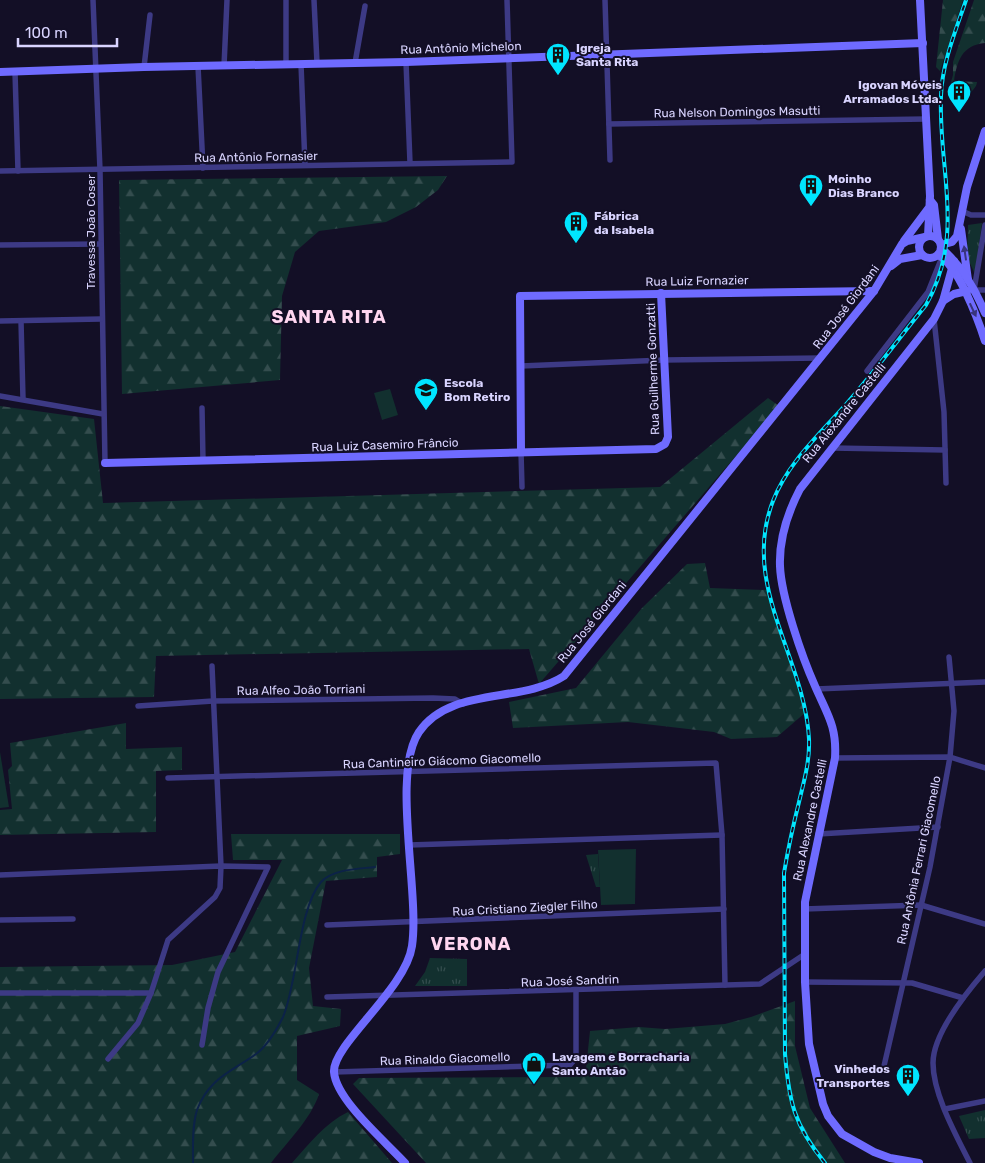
<svg xmlns="http://www.w3.org/2000/svg" width="985" height="1163" font-family="Rubik,sans-serif">
<style>
.grass{fill:url(#grass-tufts)}
.forest{fill:url(#forest-firs)}
.pitch{fill:#12302f}
.lines{fill:none;stroke-linecap:round;stroke-linejoin:round}
.stream{stroke:#0c2248;stroke-width:2}
.street{stroke:#3d3a85;stroke-width:5.5}
.secondary{stroke:#6f6bff;stroke-width:8}
.rail-casing{stroke:#00e5ff;stroke-width:4}
.rail{stroke:#130f26;stroke-width:2;stroke-dasharray:5.5;stroke-linecap:butt}
.oneway{fill:#38347d}
.labels{text-anchor:middle;stroke-width:4;stroke-linejoin:round;paint-order:stroke}
.street-label{font-size:12px;fill:#d9d4ff;stroke:#130f26}
.poi-label{font-size:12px;font-weight:bold;fill:#d9d4ff;stroke:#130f26;text-anchor:start}
.district-label{font-size:18px;font-weight:bold;letter-spacing:1px;fill:#ffd6f0;stroke:#130f26}
</style>
<defs>
<pattern id="grass-tufts" width="24" height="20" patternUnits="userSpaceOnUse" patternTransform="scale(1.25)"><rect width="24" height="20" fill="#12302f"/><path d="M3 7l-1-3M5 7V3M7 7l1-3M15 17l-1-3M17 17v-4M19 17l1-3" fill="none" stroke="#344d4e"/></pattern>
<pattern id="forest-firs" width="22" height="20" patternUnits="userSpaceOnUse" patternTransform="scale(1.25)"><rect width="22" height="20" fill="#12302f"/><path d="M5 1l3.5 6h-7zM16 11l3.5 6h-7z" fill="#344d4e"/></pattern>
</defs>
<rect width="100%" height="100%" fill="#130f26"/>
<g class="grass">
<path d="M982,223l-7,51 -8,-17 1,-32z"/>
<path d="M598,854l2,33h-4l-10,-32z"/>
<path d="M430,958l37,1v27h-52l10,-14z"/>
<path d="M985,1110v28l-16,1 -10,-23z"/>
</g>
<g class="forest">
<path d="M943,0h20l-23,71 -4,-4z"/>
<path d="M974,0h11v43c-23,2 -28,18 -31,38l23,1c-1,11 -21,21 -30,14l6,-21v-13z"/>
<path d="M447,176l-9,14 -22,17 -30,15 -67,9 -24,21 -13,44 -2,84 -158,14 -3,-214z"/>
<path d="M768,398l11,8 -240,278 -10,-35 -373,7 -2,41 -154,2v-293l94,13 9,84 557,-16z"/>
<path d="M705,563l5,25 57,2 39,122 -29,25 -46,2 -17,-7 -86,-10 -115,6 -4,-26 67,-14 66,-80 45,-44z"/>
<path d="M126,723v26l56,-2v23l-26,1v61l-156,3v-25l12,-1 -4,-39 4,-4 -2,-23z"/>
<path d="M231,834h169v20l-23,3v20l-51,4 -17,87 4,38 28,3 -1,17 -43,10v44l22,14c-8,25 -32,48 -48,69h-271v-196l172,-2 63,-13 47,-92h-49z"/>
<path d="M795,1001v45l15,62 35,55h-419l-73,-79 6,-6 216,-1 11,-8 4,-38 49,-4 26,2 60,-5 26,-7z"/>
<path d="M348,1112l44,51h-100c17,-19 33,-40 56,-51z"/>
</g>
<g class="pitch">
<path d="M390,389l8,26 -16,5 -8,-27z"/>
<path d="M0,752l9,55 -9,1z"/>
<path d="M636,849l-1,55 -34,1 -3,-55z"/>
</g>
<g class="lines">
<path class="stream" d="M193,1163c0,-17 -1,-37 4,-53 12,-32 34,-38 59,-56 11,-8 21,-25 27,-37 15,-35 15,-108 38,-135 12,-13 37,-13 54,-15"/>
<g class="street">
<path d="M93,0l7,170 5,293"/>
<path d="M314,0l3,63"/>
<path d="M605,0l5,160"/>
<path d="M406,62l4,101"/>
<path d="M355,63l10,-57"/>
<path d="M286,64v-64"/>
<path d="M301,64l4,101"/>
<path d="M198,66l5,102"/>
<path d="M224,66l3,-66"/>
<path d="M144,67l6,-52"/>
<path d="M15,72l3,99"/>
<path d="M609,124l317,-5"/>
<path d="M0,171l512,-9 -5,-162"/>
<path d="M962,211l9,4h14"/>
<path d="M985,225l-11,65h11"/>
<path d="M0,245l101,-1"/>
<path d="M934,319l10,93 2,71"/>
<path d="M0,321l101,-2"/>
<path d="M21,321l2,78"/>
<path d="M521,366l143,-6 157,-2"/>
<path d="M867,371l61,-79 14,-35"/>
<path d="M0,396l103,18"/>
<path d="M202,408l1,53"/>
<path d="M832,448l113,2"/>
<path d="M521,452l1,35"/>
<path d="M816,689l169,-7"/>
<path d="M138,706l75,-5 220,-3 22,1 8,5"/>
<path d="M835,758l115,-1 35,11"/>
<path d="M168,778l548,-15 6,72 3,150"/>
<path d="M818,834l120,-7"/>
<path d="M409,845l313,-10"/>
<path d="M0,875l221,-9 47,1 -50,105 -10,36 -6,37"/>
<path d="M804,909l117,-4 64,19"/>
<path d="M0,920l73,-1"/>
<path d="M327,925l397,-16"/>
<path d="M805,982l107,1 51,15"/>
<path d="M0,993h151"/>
<path d="M327,997l433,-13 45,-30"/>
<path d="M108,1059l30,-36 13,-30 17,-53 47,-43 5,-9 1,-22 -9,-200"/>
<path d="M884,1066l46,-199 20,-110 4,-46 -5,-54"/>
<path d="M334,1072l236,-7 6,-7v-68"/>
<path d="M945,1109l40,-8"/>
<path d="M970,1163c-14,-28 -37,-69 -37,-100 0,-29 33,-70 52,-92"/>
</g>
<g class="secondary">
<path d="M920,0l10,196 -2,40"/>
<path d="M0,72l144,-5 262,-5 517,-19"/>
<path d="M930,200l4,5 4,34"/>
<path d="M961,229l7,51"/>
<circle cx="930" cy="247" r="11"/>
<path d="M904,241l24,-32"/>
<path d="M941,245l11,-3 5,-6 10,-49 18,-56"/>
<path d="M941,248c20,17 34,41 44,65"/>
<path d="M938,255c20,10 40,64 47,86"/>
<path d="M891,266l9,-7 22,-4"/>
<path d="M943,301l11,-7 13,-3"/>
<path d="M521,452l-1,-156 354,-5"/>
<path d="M105,463l551,-14 9,-5 3,-7 -7,-144"/>
<path d="M405,1163c-19,-21 -69,-63 -71,-91 -2,-27 72,-83 78,-126 8,-53 -21,-173 7,-214 31,-46 102,-28 145,-56l310,-385 28,-47 5,-3 18,-4"/>
<path d="M919,1163l-29,-5 -16,-6 -32,-18 -14,-18 -5,-12 -14,-60 -4,-62v-80l30,-144c2,-32 -8,-44 -20,-72 -13,-29 -34,-90 -35,-120 -1,-26 8,-54 20,-77l134,-170 9,-18 11,-40"/>
</g>
<defs>
<path id="rail" d="M825,1163c-31,-38 -36,-61 -40,-109l-1,-181c4,-24 9,-47 15,-71 5,-21 11,-41 10,-63 -4,-81 -69,-154 -36,-238 15,-39 48,-68 75,-99 27,-31 52,-65 78,-97 40,-71 12,-135 15,-209 1,-33 15,-66 25,-96"/>
</defs>
<use href="#rail" class="rail-casing"/>
<use href="#rail" class="rail"/>
</g>
<defs><path id="oneway-solid" d="M-6-.8H1V-3.2L6.5 0L1 3.2V.8H-6Z" transform="scale(1.25)"/></defs>
<g class="oneway">
<use href="#oneway-solid" transform="translate(965 253) rotate(-98)"/>
<use href="#oneway-solid" transform="translate(973 310) rotate(65)"/>
</g>
<defs>
<symbol id="building-pin" viewBox="-11 -11 22 30"><path d="M0 17L-7.5 6A9.5 9.5 0 1 1 7.5 6Z" fill="#00e5ff" stroke="#130f26"/><path d="M-4-6H4V6H1V3H-1V6H-4ZM-2.5-4.3h1.7v1.8h-1.7ZM.8-4.3h1.7v1.8H.8ZM-2.5-1h1.7V.8h-1.7ZM.8-1h1.7V.8H.8Z" fill="#111"/></symbol>
<symbol id="school-pin" viewBox="-11 -11 22 30"><path d="M0 17L-7.5 6A9.5 9.5 0 1 1 7.5 6Z" fill="#00e5ff" stroke="#130f26"/><path d="M0-5L7-2L0 1L-7-2ZM-4 1L0 2.5L4 1V4Q0 6-4 4Z" fill="#111"/></symbol>
<symbol id="shop-pin" viewBox="-11 -11 22 30"><path d="M0 17L-7.5 6A9.5 9.5 0 1 1 7.5 6Z" fill="#00e5ff" stroke="#130f26"/><path d="M-5-2.5h2.3a2.7 3.5 0 0 1 5.4 0H5L5.5 6h-11ZM-1.5-2.5h3a1.5 2.3 0 0 0-3 0Z" fill="#111"/></symbol>
</defs>
<g fill-rule="evenodd">
<use href="#building-pin" x="544" y="41" width="28" height="38"/>
<use href="#building-pin" x="945" y="78" width="28" height="38"/>
<use href="#building-pin" x="797" y="172" width="28" height="38"/>
<use href="#building-pin" x="562" y="209" width="28" height="38"/>
<use href="#school-pin" x="412" y="376" width="28" height="38"/>
<use href="#shop-pin" x="520" y="1050" width="28" height="38"/>
<use href="#building-pin" x="894" y="1062" width="28" height="38"/>
</g>
<g class="labels">
<g class="street-label">
<text transform="translate(461 48) rotate(-2)" y="4">Rua Antônio Michelon</text>
<text transform="translate(737 112) rotate(-1)" y="4">Rua Nelson Domingos Masutti</text>
<text transform="translate(256 157) rotate(-1)" y="4">Rua Antônio Fornasier</text>
<text transform="translate(91 232) rotate(-90)" y="4">Travessa João Coser</text>
<text transform="translate(697 281) rotate(-1)" y="4">Rua Luiz Fornazier</text>
<text transform="translate(846 307) rotate(-53)" y="4">Rua José Giordani</text>
<text transform="translate(653 369) rotate(-92)" y="4">Rua Guilherme Gonzatti</text>
<text transform="translate(844 413) rotate(-51)" y="4">Rua Alexandre Castelli</text>
<text transform="translate(385 445) rotate(-2)" y="4">Rua Luiz Casemiro Frâncio</text>
<text transform="translate(592 622) rotate(-51)" y="4">Rua José Giordani</text>
<text transform="translate(301 690) rotate(-1)" y="4">Rua Alfeo João Torriani</text>
<text transform="translate(442 761) rotate(-2)" y="4">Rua Cantineiro Giácomo Giacomello</text>
<text transform="translate(810 820) rotate(-78)" y="4">Rua Alexandre Castelli</text>
<text transform="translate(919 860) rotate(-78)" y="4">Rua Antônia Ferrari Giacomello</text>
<text transform="translate(525 908) rotate(-3)" y="4">Rua Cristiano Ziegler Filho</text>
<text transform="translate(570 981) rotate(-2)" y="4">Rua José Sandrin</text>
<text transform="translate(445 1059) rotate(-2)" y="4">Rua Rinaldo Giacomello</text>
</g>
<g class="poi-label">
<text x="576" y="52">Igreja<tspan x="576" dy="14">Santa Rita</tspan></text>
<text x="942" y="89" text-anchor="end">Igovan Móveis<tspan x="942" dy="14">Arramados Ltda.</tspan></text>
<text x="828" y="183">Moinho<tspan x="828" dy="14">Dias Branco</tspan></text>
<text x="594" y="220">Fábrica<tspan x="594" dy="14">da Isabela</tspan></text>
<text x="444" y="387">Escola<tspan x="444" dy="14">Bom Retiro</tspan></text>
<text x="552" y="1061">Lavagem e Borracharia<tspan x="552" dy="14">Santo Antão</tspan></text>
<text x="890" y="1073" text-anchor="end">Vinhedos<tspan x="890" dy="14">Transportes</tspan></text>
</g>
<g class="district-label">
<text x="329" y="323">SANTA RITA</text>
<text x="471" y="950">VERONA</text>
</g>
</g>
<path d="M18 38v8h99v-8" fill="none" stroke="#d9d4ff" stroke-width="2.5"/>
<text x="25" y="38" font-size="15" fill="#d9d4ff" stroke="#130f26" stroke-width="4" paint-order="stroke">100 m</text>
</svg>
